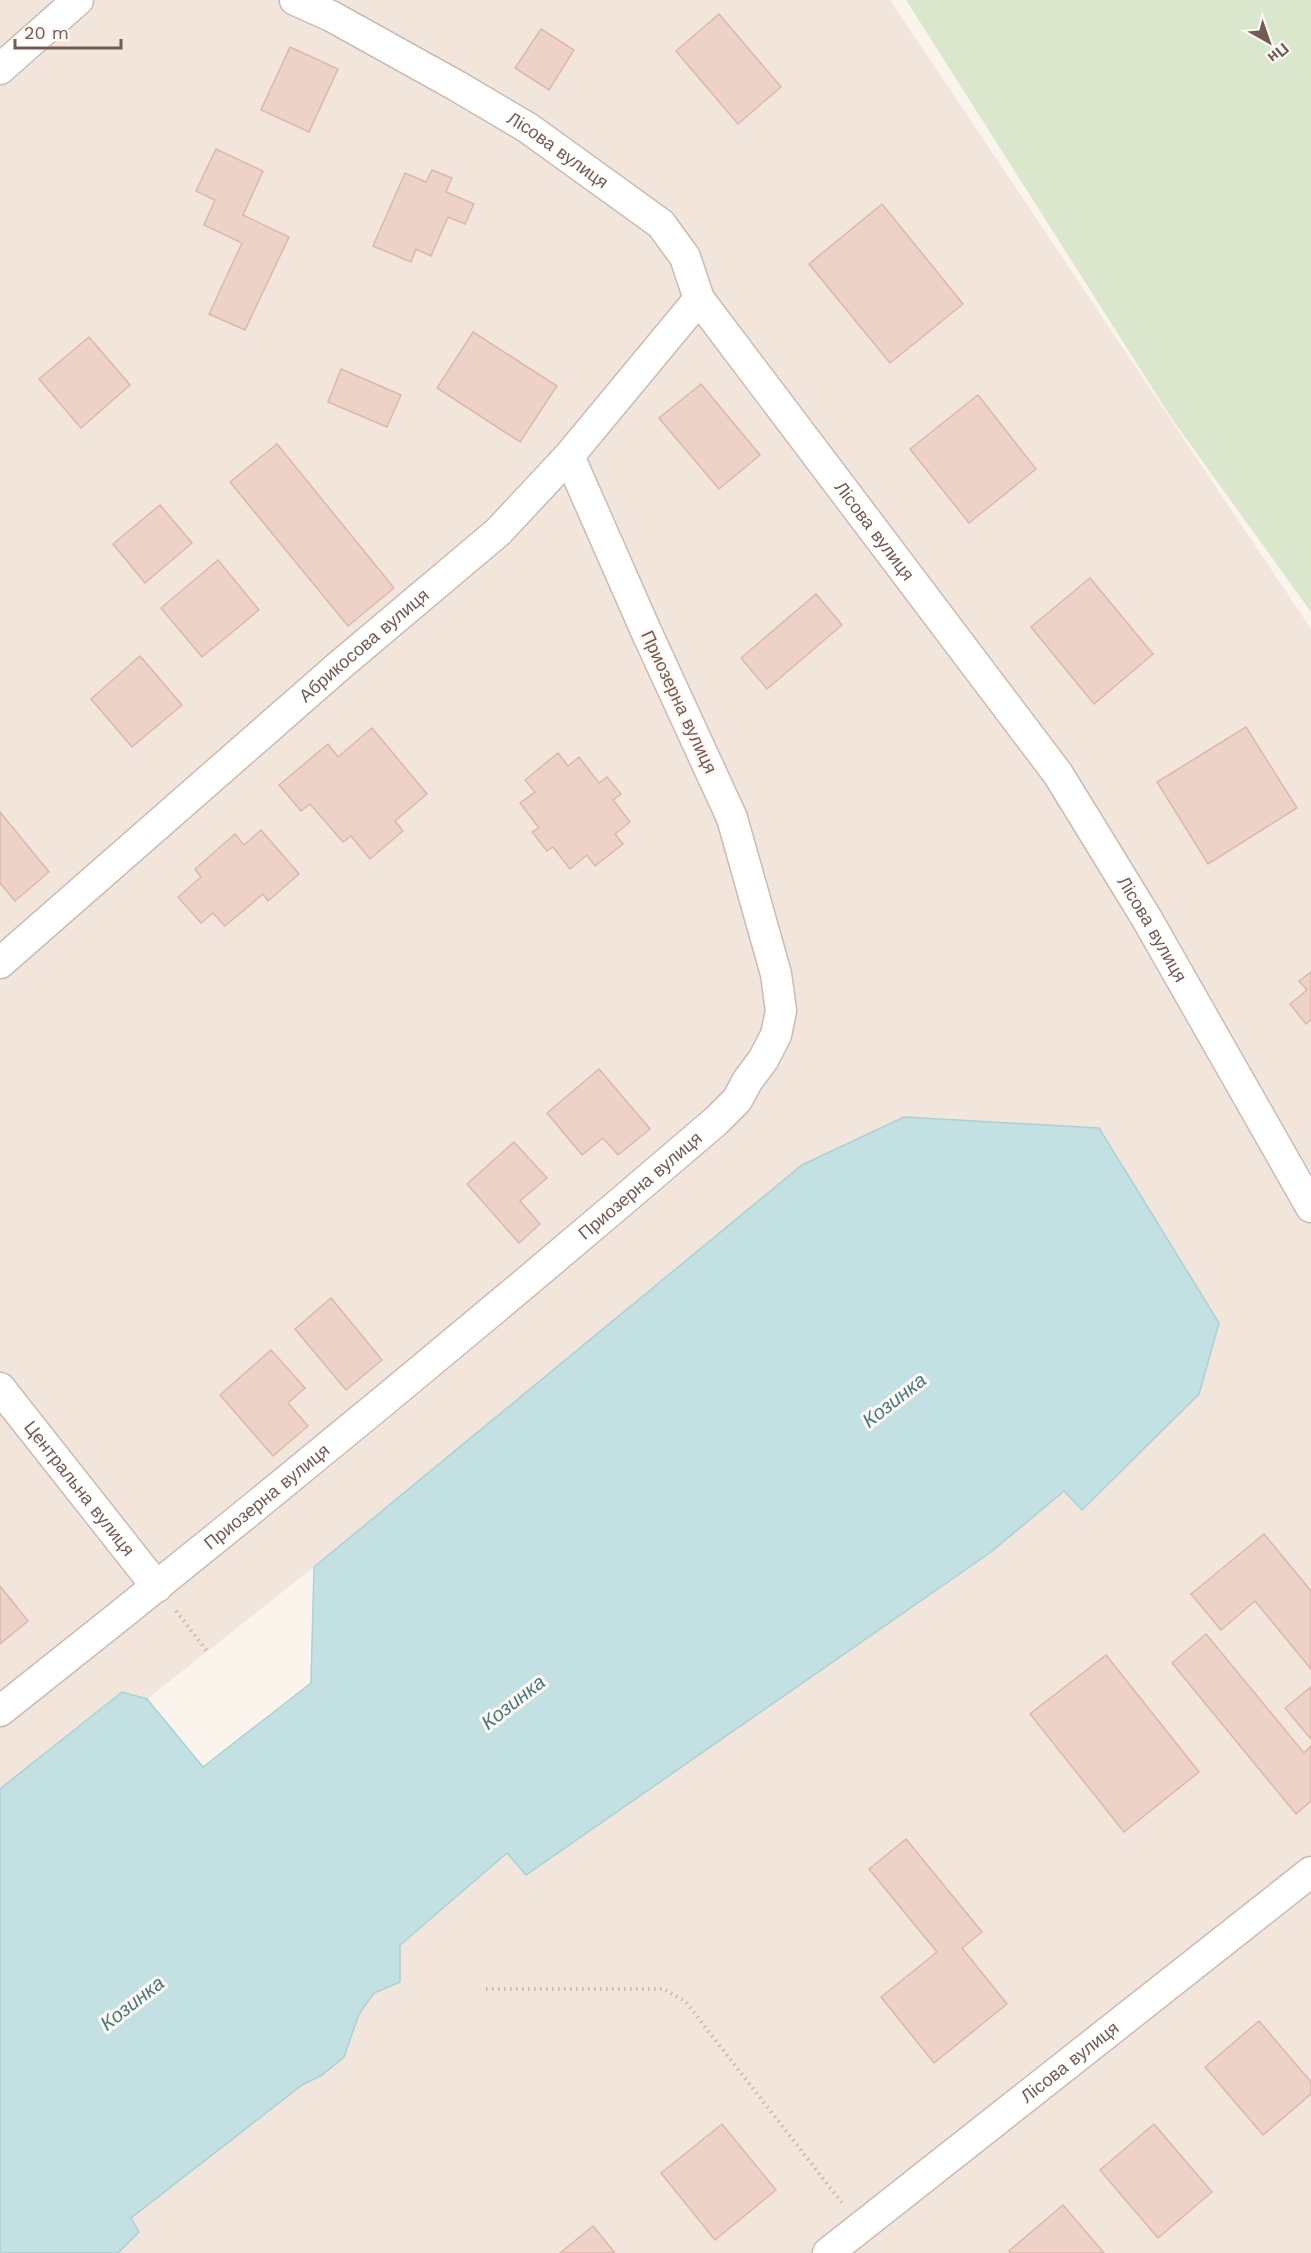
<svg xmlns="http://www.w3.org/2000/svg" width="1311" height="2253" font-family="'Work Sans',sans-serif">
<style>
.residential{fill:#f1e5dc}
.green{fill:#dae7cc}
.water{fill:#c3e1e2;stroke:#aad1d3;stroke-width:1.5}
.building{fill:#edd2c7;stroke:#ddb8aa;stroke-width:1.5}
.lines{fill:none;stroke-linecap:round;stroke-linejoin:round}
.minor-casing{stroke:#ccbbb3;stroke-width:33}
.path{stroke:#d2b5aa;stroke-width:4;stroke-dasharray:1.5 4.5;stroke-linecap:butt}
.minor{stroke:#fff;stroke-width:30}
.labels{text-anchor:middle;stroke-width:6;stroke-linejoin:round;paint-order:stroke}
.street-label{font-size:18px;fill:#745a52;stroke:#fdf8f3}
.water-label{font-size:20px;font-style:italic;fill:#4a7a7d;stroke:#fdf8f3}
</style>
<rect width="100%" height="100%" fill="#fbf4ec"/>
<path class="residential" d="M0,0h890l421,629v1624h-1193l21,-21 -8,-14 171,-133 21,-10 21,-18 15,-43 15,-21 26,-11v-37l107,-92 19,22 465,-323 74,-62 18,19 -281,-344 -488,402 -167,132 -25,-7 -122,97z"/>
<path class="green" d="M906,0h405v612l-139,-193z"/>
<path class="water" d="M904,1117l195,11 120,195 -20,71 -117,116 -18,-19 -73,61 -465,323 -19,-22 -107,92v37l-26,11 -15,21 -15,43 -22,18 -20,10 -171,133 8,14 -21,21h-118v-464l122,-97 25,7 56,68 108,-84 3,-116 488,-402z"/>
<g class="building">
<path d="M719,14l62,73 -43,37 -62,-73z"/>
<path d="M541,29l33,21 -25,40 -34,-22z"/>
<path d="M290,47l48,22 -29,63 -48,-22z"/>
<path d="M216,149l47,22 -20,44 46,22 -44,93 -36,-16 33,-71 -38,-18 11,-25 -19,-9z"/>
<path d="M432,170l20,8 -6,14 28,12 -9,20 -17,-7 -17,39 -15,-7 -5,13 -38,-16 32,-73 21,9z"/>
<path d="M882,204l81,100 -73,59 -81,-99z"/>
<path d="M473,332l84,54 -37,56 -83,-54z"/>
<path d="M89,337l41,48 -49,43 -42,-49z"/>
<path d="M341,369l60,26 -14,32 -59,-25z"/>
<path d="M701,384l59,71 -41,34 -60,-71z"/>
<path d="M978,395l58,74 -67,54 -59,-74z"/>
<path d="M277,444l117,144 -46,38 -118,-144z"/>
<path d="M160,505l32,38 -47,40 -32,-39z"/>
<path d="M218,560l41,50 -57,47 -41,-49z"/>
<path d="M1090,578l63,76 -59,50 -63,-77z"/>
<path d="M816,594l26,31 -75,64 -26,-31z"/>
<path d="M140,656l42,49 -50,42 -41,-48z"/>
<path d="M1246,727l51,81 -89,56 -51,-82z"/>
<path d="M372,728l55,66 -32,27 8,10 -33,28 -19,-23 -8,6 -33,-38 -9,7 -22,-26 49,-41 10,13z"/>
<path d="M558,753l10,13 11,-9 20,26 8,-6 14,17 -8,6 17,22 -15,12 8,10 -28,22 -8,-11 -17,14 -17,-22 -6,4 -15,-19 7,-4 -19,-25 15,-11 -10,-12z"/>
<path d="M0,812l49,60 -34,29 -15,-18z"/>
<path d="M261,830l38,44 -31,27 -5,-7 -38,32 -12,-13 -12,10 -23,-26 23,-20 -6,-8 40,-35 9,11z"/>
<path d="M1311,972v48l-5,4 -16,-20 17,-14 -8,-9z"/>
<path d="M599,1069l51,60 -32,26 -15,-17 -21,17 -35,-42z"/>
<path d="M514,1142l33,36 -27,23 20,23 -21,19 -52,-59z"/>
<path d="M331,1298l51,62 -36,30 -51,-61z"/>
<path d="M271,1350l34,38 -17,15 20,23 -35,30 -53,-61z"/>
<path d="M1264,1534l47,57v78l-56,-68 -34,29 -30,-36z"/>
<path d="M0,1586l28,35 -28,23z"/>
<path d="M1206,1634l98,119 7,-7v55l-15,13 -124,-151z"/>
<path d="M1106,1655l93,117 -75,60 -94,-118z"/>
<path d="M1311,1687v52l-26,-31z"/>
<path d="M906,1839l76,93 -20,16 45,56 -73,59 -53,-66 56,-45 -68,-83z"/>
<path d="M1259,2021l52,61v12l-48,41 -58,-68z"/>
<path d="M722,2124l54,66 -61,50 -54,-67z"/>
<path d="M1154,2124l58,68 -54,46 -58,-68z"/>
<path d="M1063,2205l41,48h-94l-1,-2z"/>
<path d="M593,2226l22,27h-55z"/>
</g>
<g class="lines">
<defs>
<g id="minor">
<path id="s1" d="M295,0l36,16 126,70 71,42 133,96 24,33 14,42 359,475 89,145 164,288"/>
<path d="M0,69l78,-69"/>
<path id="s2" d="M0,963l339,-297 159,-134 71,-76 130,-157"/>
<path id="s3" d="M0,1388l157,199"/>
<path id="s4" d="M0,1711c243,-192 482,-389 716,-590l21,-21 11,-20 15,-20 13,-25 5,-24 -5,-37 -44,-156 -86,-187 -77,-175"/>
<path id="s5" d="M828,2253l483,-381"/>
</g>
</defs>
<use href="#minor" class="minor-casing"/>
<g class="path">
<path d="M176,1611l31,40"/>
<path d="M486,1989h178l21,12 157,202"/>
</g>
<use href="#minor" class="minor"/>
</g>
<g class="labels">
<g class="street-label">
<text dy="6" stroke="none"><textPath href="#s1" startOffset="303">Лісова вулиця</textPath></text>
<text dy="6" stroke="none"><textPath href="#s1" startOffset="806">Лісова вулиця</textPath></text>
<text dy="6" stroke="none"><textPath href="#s2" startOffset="483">Абрикосова вулиця</textPath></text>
<text transform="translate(679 702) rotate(65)" y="6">Приозерна вулиця</text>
<text dy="6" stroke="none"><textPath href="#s1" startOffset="1292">Лісова вулиця</textPath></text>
<text dy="6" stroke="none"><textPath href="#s4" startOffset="828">Приозерна вулиця</textPath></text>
<text dy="6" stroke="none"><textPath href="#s3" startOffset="128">Центральна вулиця</textPath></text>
<text dy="6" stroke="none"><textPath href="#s4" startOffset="342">Приозерна вулиця</textPath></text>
<text dy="6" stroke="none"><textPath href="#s5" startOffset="308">Лісова вулиця</textPath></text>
</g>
<g class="water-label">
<text transform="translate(894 1400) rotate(-38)" y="7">Козинка</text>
<text transform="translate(513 1702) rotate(-38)" y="7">Козинка</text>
<text transform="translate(132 2003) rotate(-38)" y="7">Козинка</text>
</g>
</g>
<g transform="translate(1269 42) rotate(140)" stroke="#fdf8f3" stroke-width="4.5" paint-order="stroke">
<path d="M0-4.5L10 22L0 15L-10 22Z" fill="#745a52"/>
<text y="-9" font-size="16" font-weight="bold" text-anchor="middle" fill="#745a52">Пн</text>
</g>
<path d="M15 39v9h106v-9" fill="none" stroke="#745a52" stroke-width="3"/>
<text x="24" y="39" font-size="18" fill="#745a52" stroke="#fdf8f3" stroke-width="4.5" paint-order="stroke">20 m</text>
</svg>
